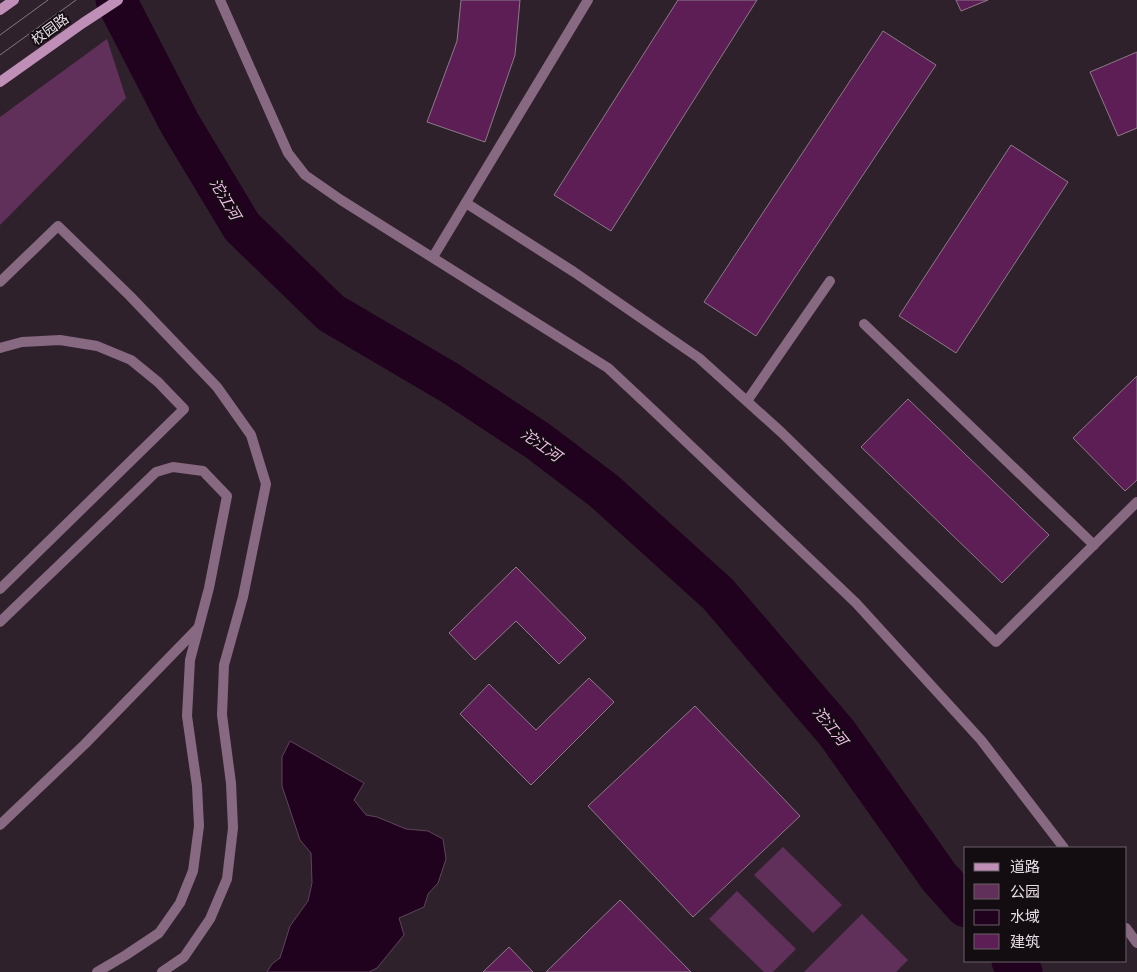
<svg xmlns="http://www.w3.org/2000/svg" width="1137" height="972" font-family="'Public Sans','Noto Sans SC',sans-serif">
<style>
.green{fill:#60305a}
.water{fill:#21021e;stroke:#5c445a}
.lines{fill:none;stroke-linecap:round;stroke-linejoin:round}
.river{stroke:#21021e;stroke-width:41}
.building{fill:#5d1e56;stroke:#8b7a88}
.lane{stroke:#876982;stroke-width:10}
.street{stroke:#876982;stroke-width:10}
.secondary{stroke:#bf8fb7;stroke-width:10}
.tram{stroke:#82767f;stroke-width:1}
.labels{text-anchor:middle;stroke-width:4;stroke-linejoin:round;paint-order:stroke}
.street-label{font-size:14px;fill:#e7dee5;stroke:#130d12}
.water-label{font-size:15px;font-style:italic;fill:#f6beec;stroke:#130d12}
</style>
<rect width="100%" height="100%" fill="#2f212c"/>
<g class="green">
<path d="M107,39l19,59 -126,127v-108z"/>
<path d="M783,847l59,58 -29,28 -59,-58z"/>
<path d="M737,891l59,58 -23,23h-9l-55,-53z"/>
<path d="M862,914l46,46 -12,12h-92z"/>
</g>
<path class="water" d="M290,741l74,42 -10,17 12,15 11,2 29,12 22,2 15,8 3,20 -8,24 -10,11 -4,13 -25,11 5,17 -27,33 -8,4h-102l5,-8 8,-6 10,-32 18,-25 4,-18 -1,-30 -11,-13 -18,-54v-29z"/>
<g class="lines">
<g class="river">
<path d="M116,0l64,124 62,103 89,86 119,70 88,58 66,50 114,103 119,139 102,144 27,30"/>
<path d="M1012,961l10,11"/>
</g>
</g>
<g class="building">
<path d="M461,0h59l-5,55 -30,87 -58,-20 30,-81z"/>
<path d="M678,0h79l-146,231 -57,-36z"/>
<path d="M956,0h32l-27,11z"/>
<path d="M883,31l53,34 -180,271 -52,-34z"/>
<path d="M1137,52v76l-19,8 -28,-64z"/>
<path d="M1011,145l57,37 -112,171 -57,-37z"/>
<path d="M1137,376v104l-12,11 -52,-53z"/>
<path d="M908,399l141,136 -47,48 -141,-136z"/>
<path d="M516,567l70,71 -27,26 -43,-43 -41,39 -26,-27z"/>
<path d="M589,678l25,24 -83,83 -71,-71 29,-30 47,46z"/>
<path d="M695,706l105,110 -107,101 -105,-111z"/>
<path d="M620,900l71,72h-145z"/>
<path d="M509,947l24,25h-50z"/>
</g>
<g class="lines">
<g class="lane">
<path d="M466,203l108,69 125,86 82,74 215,210 141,-140"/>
<path d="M433,257l155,-257"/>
<path d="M0,282l58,-56 72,70 87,91 34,48 15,49 -23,113 -19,68 -2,50 9,68 2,45 -6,51 -17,40 -26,38 -22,15"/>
<path d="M864,324l230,221"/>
<path d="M0,348l22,-6 38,-2 37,6 34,14 27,22 26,27 -184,180"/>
<path d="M747,401l83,-120"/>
<path d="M0,622l156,-150 17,-5 30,4 24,25 -18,92 -19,72 -3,56 10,70 2,40 -6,45 -13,32 -21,30 -33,22 -29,17"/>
<path d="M0,825l85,-81 113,-116"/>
</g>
<g class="street">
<path d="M220,0l68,153 17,22 36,25 267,168 47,44 201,191 125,137 83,108"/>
<path d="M1126,928l11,15"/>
</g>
<g class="secondary">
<path d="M0,10l14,-10"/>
<path d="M0,82l83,-59 35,-23"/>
</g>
<g class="tram">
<path d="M0,35l48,-35"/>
<path d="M0,55l76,-55"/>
</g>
</g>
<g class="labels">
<g class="street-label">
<text transform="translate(50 29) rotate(-36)" y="5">校园路</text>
</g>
<g class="water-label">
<text transform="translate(225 199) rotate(59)" y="5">沱江河</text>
<text transform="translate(541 445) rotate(35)" y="5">沱江河</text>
<text transform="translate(830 726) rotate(51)" y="5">沱江河</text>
</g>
</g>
<rect x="964" y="847" width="162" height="115" fill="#130d12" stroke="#686166"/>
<rect x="974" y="863" width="25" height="8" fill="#bf8fb7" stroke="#686166"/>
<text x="1010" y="872" font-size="15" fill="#e7dee5">道路</text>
<rect x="974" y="884" width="25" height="15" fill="#60305a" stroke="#686166"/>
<text x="1010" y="897" font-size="15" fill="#e7dee5">公园</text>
<rect x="974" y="910" width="25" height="15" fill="#21021e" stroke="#686166"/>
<text x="1010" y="922" font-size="15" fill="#e7dee5">水域</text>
<rect x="974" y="934" width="25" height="15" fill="#5d1e56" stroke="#686166"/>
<text x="1010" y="947" font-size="15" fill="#e7dee5">建筑</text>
</svg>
